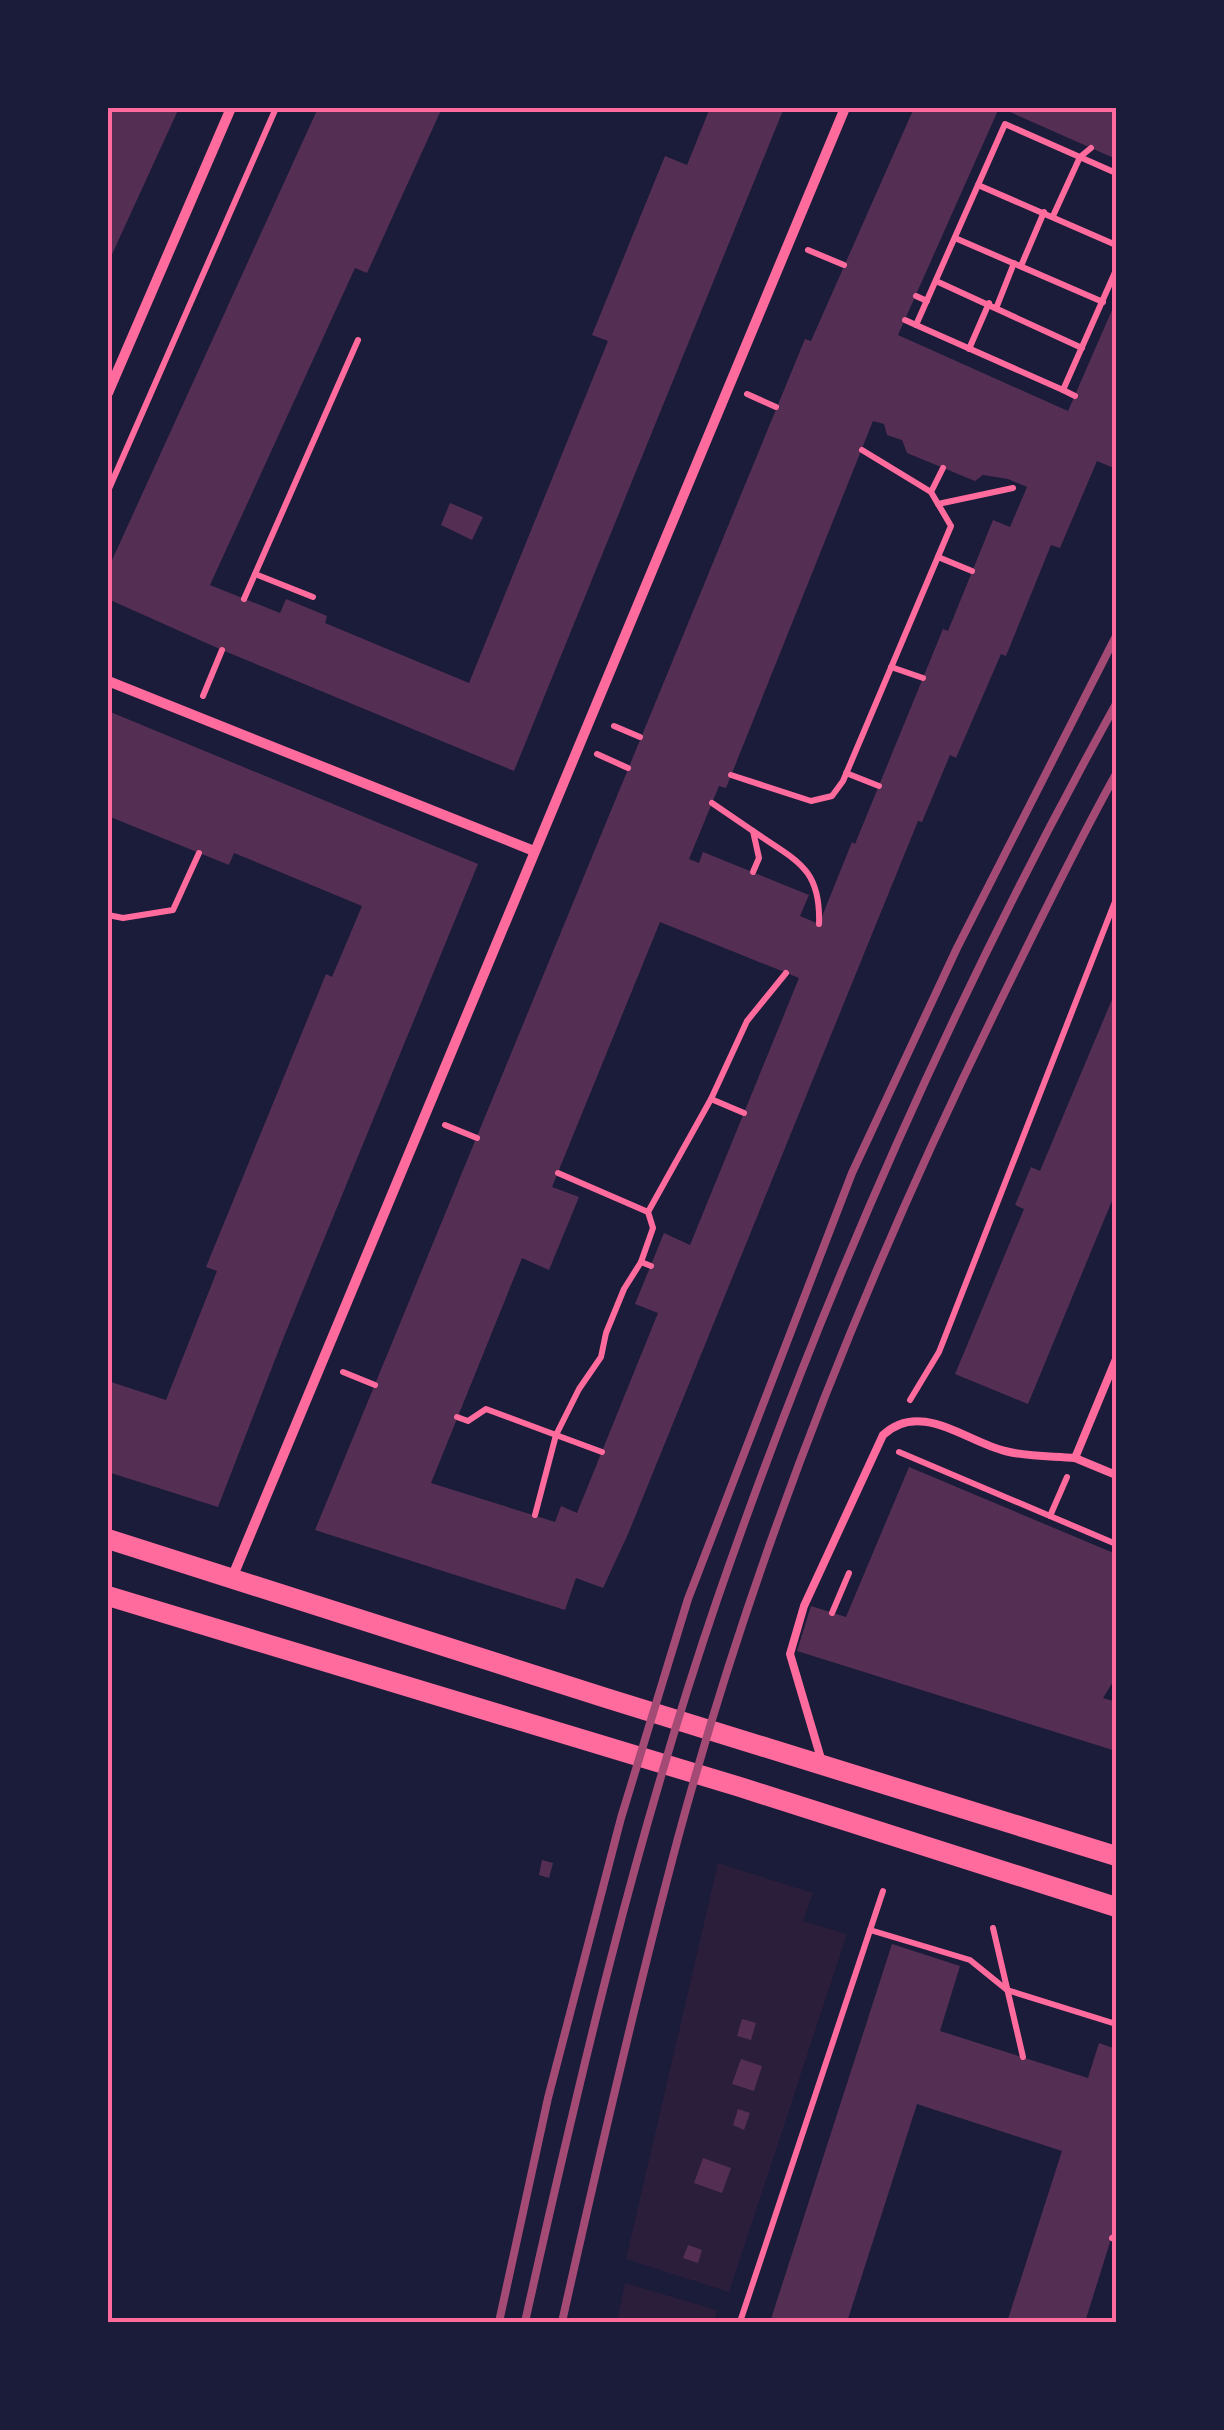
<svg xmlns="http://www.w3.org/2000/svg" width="1224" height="2430" font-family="Ubuntu,sans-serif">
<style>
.green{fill:#2a1e3b}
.building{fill:#542f53;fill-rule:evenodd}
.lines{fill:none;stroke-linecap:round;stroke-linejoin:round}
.path{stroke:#ff6b9d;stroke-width:6}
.service{stroke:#ff6b9d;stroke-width:8}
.minor{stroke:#ff6b9d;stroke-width:10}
.secondary{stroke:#ff6b9d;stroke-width:20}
.rail{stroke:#a44b75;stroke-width:8}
.neatline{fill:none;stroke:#ff6b9d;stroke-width:4}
</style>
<rect width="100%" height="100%" fill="#1b1b3a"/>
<g class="green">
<path d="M718,1863l95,30 -10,28 44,13 -118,358 -103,-33z"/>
<path d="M625,2283l92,27 -3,12h-97z"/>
</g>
<g class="building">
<path d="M108,108h71l-71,155z"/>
<path d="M318,108h124l-75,165 -12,-5 -145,317 70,28 6,-14 41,17 -2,7 144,60 139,-342 -16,-6 73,-179 22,9 23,-57h74l-270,663 -292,-121 -114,-51v-30z"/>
<path d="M914,108h85l-101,227 170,76 48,-110v168l-19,-8 -37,87 -9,-3 -45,111 -5,-2 -45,104 -6,-3 -28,67 -4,-1 -290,713 -25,54 -27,-10 -11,32 -250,-80 490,-1191 6,2zM873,421l11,3 3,11 15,5 5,13 68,28 8,-6 25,4 19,8 -17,40 -17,-7 -45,111 -5,-2 -88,215 -3,-2 -33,82 -19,-8 9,-21 -106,-43 -4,11 -10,-4 30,-73 7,2zM660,922l139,56 -109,267 -26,-12 -29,71 23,9 -81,200 -16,-7 -6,16 -124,-39 91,-225 27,12 30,-73 -27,-10z"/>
<path d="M1001,108h115v51z"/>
<path d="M450,503l33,14 -11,23 -31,-15z"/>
<path d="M108,711l370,153 -195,475 -65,168 -110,-35v-91l58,19 51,-129 -11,-4 120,-293 6,3 30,-71 -128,-53 -5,12 -121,-49z"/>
<path d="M1116,990v201l-88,213 -73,-30 69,-165 -9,-4 16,-38 9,4z"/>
<path d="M909,1467l207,87v123l-13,21 13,4v49l-319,-100 14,-45 35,11z"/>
<path d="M542,1860l11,3 -4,15 -10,-3z"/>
<path d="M892,1944l68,22 -20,65 148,47 11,-35 17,6v174l-31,99h-78l55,-171 -145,-47 -70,218h-77z"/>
<path d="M742,2019l14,4 -5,17 -14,-4z"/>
<path d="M741,2059l21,7 -8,25 -22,-7z"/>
<path d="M738,2109l12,4 -6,17 -11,-5z"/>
<path d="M703,2158l28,10 -9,25 -28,-10z"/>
<path d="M688,2245l14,5 -4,13 -15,-5z"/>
</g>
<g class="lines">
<g class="path">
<path d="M1116,173l-111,-49 -89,201 147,65 53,-120"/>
<path d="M978,185l138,60"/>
<path d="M1053,216l27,-59 11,-9"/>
<path d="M955,238l148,64"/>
<path d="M808,250l36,15"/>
<path d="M1021,266l23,-54"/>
<path d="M936,281l146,67"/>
<path d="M916,296l11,5"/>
<path d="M997,306l17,-43"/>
<path d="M905,320l11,5"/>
<path d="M969,349l20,-46"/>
<path d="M1063,390l12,6"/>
<path d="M747,394l29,13"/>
<path d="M108,491l168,-383"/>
<path d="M931,492l12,-24"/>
<path d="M938,504l75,-16"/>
<path d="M938,557l34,14"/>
<path d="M255,574l58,23"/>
<path d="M244,599l114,-259"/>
<path d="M891,667l32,11"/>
<path d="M203,696l19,-46"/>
<path d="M614,726l26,11"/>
<path d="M597,754l31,14"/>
<path d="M846,773l33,13"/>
<path d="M731,775l80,26 21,-5 11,-15 108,-255 -20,-34 -69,-42"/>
<path d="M712,803l41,28 6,27 -6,14"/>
<path d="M753,831c43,30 68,36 66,93"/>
<path d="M108,915l15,3 50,-8 26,-57"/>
<path d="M711,1099l33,14"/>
<path d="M445,1125l32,13"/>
<path d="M558,1173l90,39 63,-113 36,-78 39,-48"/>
<path d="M641,1262l10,4"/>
<path d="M343,1372l32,13"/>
<path d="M910,1400l29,-48 177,-453"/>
<path d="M457,1417l11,4 18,-12 70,26 23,-46 22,-32 5,-24 18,-44 17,-27 12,-34 -5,-16"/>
<path d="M899,1452l151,64"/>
<path d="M1067,1477l-17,39 66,28"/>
<path d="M535,1515l21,-80 46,17"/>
<path d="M832,1613l17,-40"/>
<path d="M993,1928l30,129"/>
<path d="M870,1930l100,30 37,30 109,34"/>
<path d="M1112,2238l4,2"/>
<path d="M740,2322l143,-431"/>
</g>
<g class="service">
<path d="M1075,1458l41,17"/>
<path d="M822,1762l-32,-108 14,-48 79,-171c37,-35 82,6 122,16 22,6 48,5 70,7l41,-99"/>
</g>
<g class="minor">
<path d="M108,393l123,-285"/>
<path d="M108,681l426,170"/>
<path d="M232,1578l613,-1470"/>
</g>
<g class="secondary">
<path d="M108,1539l498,159 510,158"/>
<path d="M108,1596l632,191 376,120"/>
</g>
<g class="rail">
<path d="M499,2322l49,-224 73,-280 67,-219 164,-426 105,-225 159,-312"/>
<path d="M525,2322c54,-242 111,-486 192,-722 107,-310 240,-609 399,-896"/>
<path d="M562,2322c36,-161 73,-323 116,-484 77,-285 188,-563 318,-828 39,-79 77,-159 120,-236"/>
</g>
</g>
<rect width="1224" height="2430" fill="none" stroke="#1b1b3a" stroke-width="220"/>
<rect x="110" y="110" width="1004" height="2210" class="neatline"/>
</svg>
